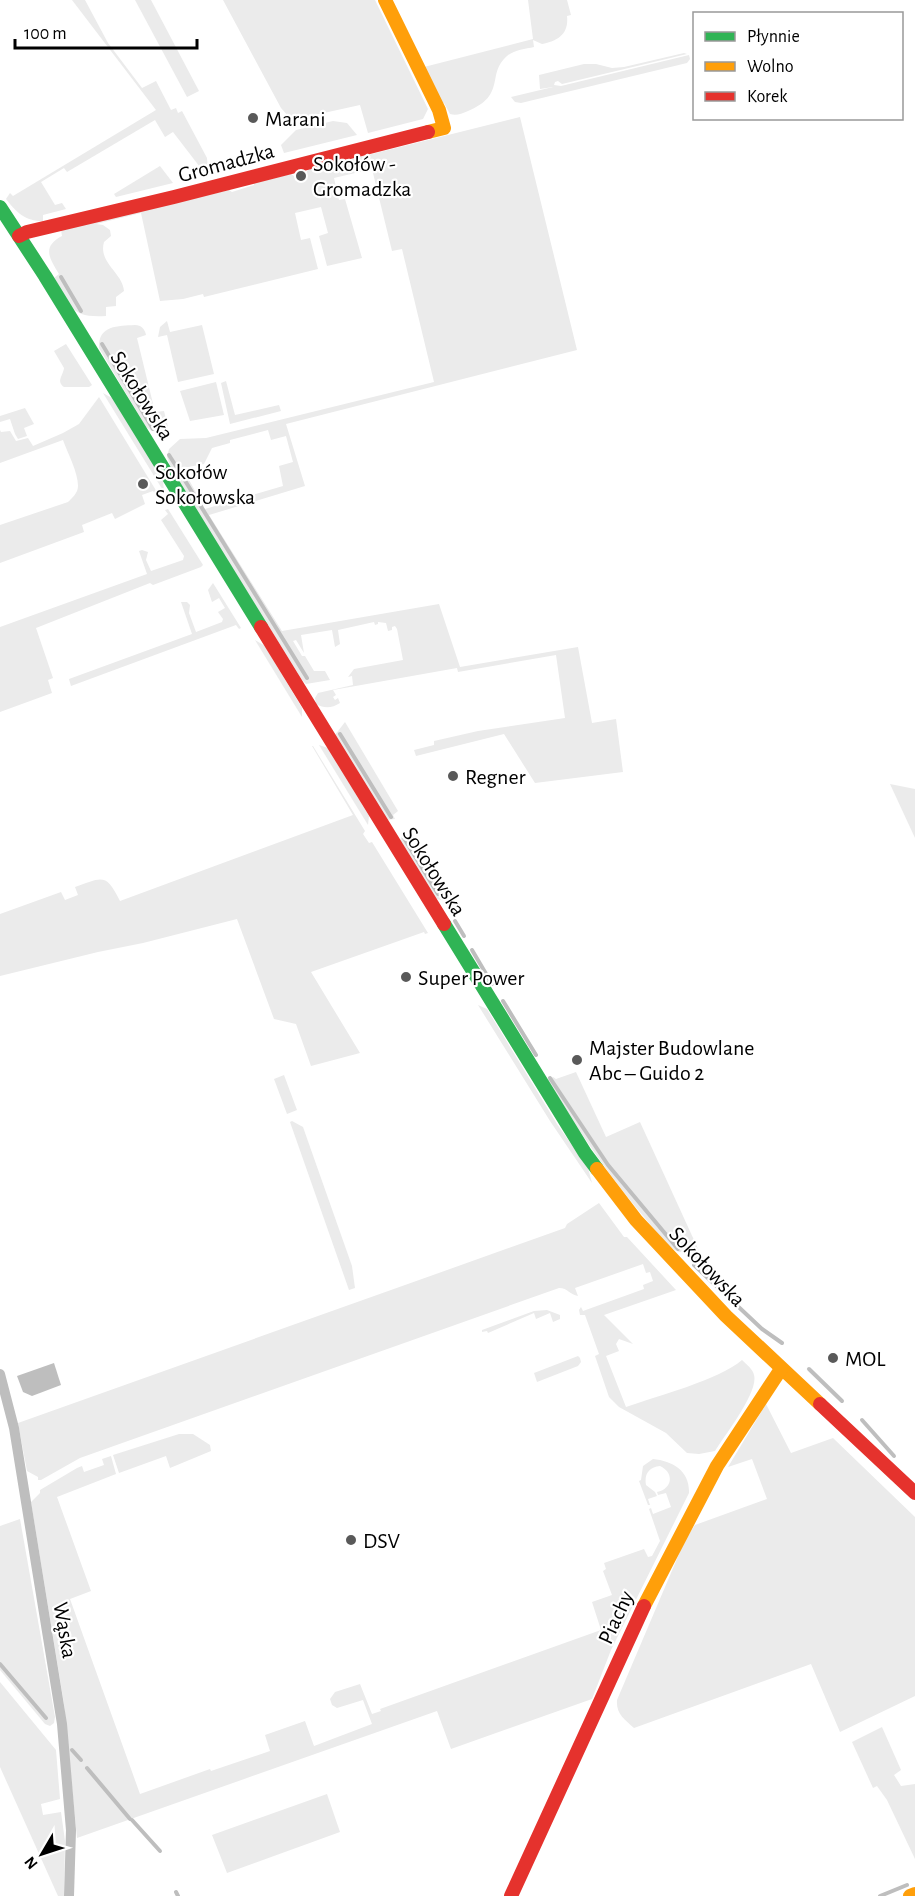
<svg xmlns="http://www.w3.org/2000/svg" width="915" height="1896" font-family="'Alegreya Sans',sans-serif">
<style>
.green{fill:#ebebeb}
.water{fill:#bebebe}
.lines{fill:none;stroke-linecap:round;stroke-linejoin:round}
.stream{stroke:#bebebe;stroke-width:4}
.street{stroke:#bebebe;stroke-width:10}
.fast{stroke:#30b455;stroke-width:14}
.slow{stroke:#ff9f0a;stroke-width:14}
.jam{stroke:#e5322d;stroke-width:14}
.poi-dot{fill:#595959;stroke:#fff;stroke-width:2}
.labels{text-anchor:middle;stroke-width:4.5;stroke-linejoin:round;paint-order:stroke}
.poi-label{font-size:22px;fill:#000;stroke:#fff;text-anchor:start}
.street-label{font-size:22px;fill:#000;stroke:#fff}
</style>
<rect width="100%" height="100%" fill="#fff"/>
<g class="green">
<path d="M72,0h13l23,43 34,45 14,-7 15,29 5,-2 2,5 4,-2 25,47 1,11 -5,2 -30,-39 -8,5 -10,-17 -88,52 -3,-4 -23,14 14,23 7,-2 4,6 -23,6v6c-18,0 -26,-8 -37,-22l4,-6 3,3 143,-86z"/>
<path d="M135,0h16l48,91 -12,6z"/>
<path d="M223,0h152l53,109 -5,10 -55,14 -8,-28 -59,13 -12,-1 -8,-9z"/>
<path d="M528,0h39l4,15 -4,1c2,18 -9,25 -25,28l-9,-4 1,7c-9,2 -20,3 -27,9 -21,18 0,39 -39,55 -7,3 -12,5 -18,3l-6,-11 -3,1 -17,-37 109,-28z"/>
<path d="M684,53l3,1 -125,30 -4,-3 -3,1 -1,3 7,1 128,-31 1,4 -3,4 -166,40 -6,-1 -4,-5 42,-10 -13,2 -1,-14 45,-11h12l16,4 12,-1z"/>
<path d="M520,117l57,233 -291,74 19,62 -96,29 73,116 157,-27 21,63 118,-20 14,76 24,-4 7,53 -88,11 -31,-49 -88,22 -2,-6 20,-5v-4l44,-10 87,-13 -9,-63 -98,17 -1,-4 -124,22 3,5 -3,2 2,3 3,-2 2,5c-8,5 -15,6 -24,1l-1,-6 3,-5 35,-8 -1,-9 -4,1 6,-8 49,-9 -6,-31 -2,-3 -3,1v3l-4,1 -2,-8 -8,-1v2l-3,1 -1,-3 -36,8 2,14 -5,3 -3,-17 -31,5 3,18 -8,-13 -3,1 9,15h3l9,15h11l5,9 -24,4 -4,-4 -123,-198 6,-5 3,1 17,31 78,-23 -4,-20 14,-4 -7,-26 -15,4 -3,-10 -38,10v3l-18,5 -8,16 -32,6 -5,-13 2,-8 11,-10 26,-1 228,-56 -32,-133 -10,2 -20,-82 -38,9 5,22 6,-1 17,59 -35,8 -8,-30 9,-3 -7,-26 -26,6 6,27 9,-2 8,31 -114,28 -1,-3 -20,5 -23,2 -19,-88 -45,11 7,1 7,5 1,6 -7,6c-6,21 19,31 20,49l-8,6v9l-10,1v9c-37,2 -34,-10 -52,-38l5,-4c-9,-15 -18,-27 3,-38l-1,-6 168,-40 3,2 22,-7v-2l37,-9 3,2 2,5 11,-2 -1,-6 2,-3z"/>
<path d="M333,121l14,2 10,12 -73,18 -3,-8 15,-15z"/>
<path d="M160,166l13,17 -57,14 -2,-3z"/>
<path d="M167,321l3,11 32,-7 12,49 -36,8 -11,-47 -9,2 2,-10z"/>
<path d="M135,325c6,0 10,4 11,10l-9,3 18,74 9,-1 4,16 -5,5 -11,-1 -6,-4 -47,-79c-1,-23 19,-22 36,-23z"/>
<path d="M66,344l26,41 -3,2h-25c-8,-6 -1,-11 0,-19l-10,-17z"/>
<path d="M226,381l9,34 44,-10 2,6 -51,13 -9,-41z"/>
<path d="M216,382l8,33 -34,6 -10,-30z"/>
<path d="M103,393l9,5 29,47 22,35 1,12z"/>
<path d="M99,397l61,100 -2,1 -5,-7 -11,4 3,9 -30,15 -3,-6 -30,12 2,7 -84,31v-38l68,-23c4,-4 10,-9 10,-16 0,-14 -10,-32 -15,-46l-63,23v-33l1,2 9,-1 6,10 12,-3 5,8 30,-13 16,-9z"/>
<path d="M25,408l9,16 -10,4 3,8 -9,3 -3,-5 -5,-15 -10,3v-6z"/>
<path d="M168,509l35,56 -2,2 -48,18 -3,-2 -114,45 17,50 -5,2 4,13 -52,19v-85l147,-53 -8,-23 3,-1 6,2 -2,8 5,11 32,-11 1,-4 -23,-36 7,-6 -3,-4z"/>
<path d="M213,583l28,45 -2,1 -3,-4 -165,61 -2,-7 123,-45 -11,-32h6l3,3 -1,8 7,19 26,-10 1,-3 -5,-7 7,-4 -6,-10 -7,4 -4,-12z"/>
<path d="M255,640l10,6 37,62v9z"/>
<path d="M345,722l53,89 -5,4 2,4 -8,1 -52,-85z"/>
<path d="M319,745l9,3 20,33 21,35 -1,9z"/>
<path d="M312,746h1l52,85 -2,3 6,9 3,-1 56,91 -3,1 -1,-2 -113,40 49,81 -49,13 -15,-42 -22,-5 -37,-100 -94,24 -45,9 -98,24v-62l61,-22 4,8 13,-5 -3,-8c28,-10 31,-14 45,14l233,-86z"/>
<path d="M890,784l25,5v49z"/>
<path d="M404,832l42,69 -10,-2 -37,-57z"/>
<path d="M478,1005l9,4 70,115 31,44 4,15 -42,-62z"/>
<path d="M576,1072l30,65 34,-15 70,153 -24,-23h-7c-13,-5 -21,-19 -30,-29 -38,-44 -70,-92 -101,-141v-3l5,-2 3,2z"/>
<path d="M284,1075l13,35 -10,4 -13,-35z"/>
<path d="M292,1121l11,6 49,139 3,22 -6,2 -59,-168z"/>
<path d="M599,1203l25,34h3l49,53 -72,25 29,29 -14,-5 -3,5 3,7 -13,5 20,51c31,-11 93,-27 116,-47 4,4 11,9 12,15 5,17 -30,61 -39,76l-16,3 -12,-1 -21,-20 -47,-26 -10,-10 -14,-41 4,-2 -14,-39h-5l-1,-5 2,-3 2,4 61,-22 -1,-4 10,-4 -3,-9 -4,1 -3,-9 -68,24 3,8c-8,-1 -10,-8 -19,-8l-479,170 -39,22h-3v-3l-11,-6 -9,-48 547,-195 2,-4z"/>
<path d="M547,1310l13,5v4l-7,3 -3,-9 -14,6 -2,-6 -46,20 -1,-2 -5,1v-2l52,-19z"/>
<path d="M578,1356l2,2 1,4 -3,4 -41,16 -3,-9z"/>
<path d="M766,1404l25,49 42,-15 82,79v179l-75,36 -29,-68 -177,64c-10,-9 -18,-14 -17,-28l68,-160 10,-15 72,-26 -15,-40 -24,8z"/>
<path d="M179,1434h14l17,11 1,6 -41,17 -4,-12 -47,17 -6,-18z"/>
<path d="M111,1456l5,18 -59,23 34,94 -21,8 70,195 70,-25 1,2 59,-20 -5,-16 40,-14 9,25 58,-22 -9,-24 -26,8 -5,-3 -2,-6 5,-7 25,-8 12,30 9,-3 -1,-2 221,-79 -9,-28 20,-7 -9,-24 3,-2 -2,-6 40,-14 4,8 4,-1 8,-15 -11,-32 2,-1 2,6 18,-7 -5,-14 -8,2 -1,-3c15,-3 18,-19 3,-26 -11,1 -16,8 -14,19l9,7 2,4 -9,3 2,6h-2l-9,-24 2,-1 2,-14 10,-7c20,2 37,12 36,34l-78,157 -19,49 -141,50 -14,-38 -360,127 -13,-134 -33,-202 9,-9v-3l37,-22 5,-2 2,6 20,-7 -2,-6z"/>
<path d="M20,1519l35,198 -1,6 -4,3 -5,-2 -45,-54v-144z"/>
<path d="M0,1682l56,68 4,49 -19,5 2,11 18,-3 4,29 -1,55h-6l-58,-129z"/>
<path d="M882,1727l19,43 -7,5 7,11 14,-2v75l-28,-59 -10,-14 -4,2 -21,-46z"/>
<path d="M327,1794l13,38 -113,41 -15,-38z"/>
</g>
<path class="water" d="M54,1363l7,22 -29,11 -9,-4 -6,-16z"/>
<g class="lines">
<g class="stream">
<path d="M61,277l20,34"/>
<path d="M102,344l51,85"/>
<path d="M169,455l7,11"/>
<path d="M184,479l123,199"/>
<path d="M340,734l51,83"/>
<path d="M404,838l34,56"/>
<path d="M455,921l9,15"/>
<path d="M472,950l20,34"/>
<path d="M503,1001l33,54"/>
<path d="M550,1078l58,87 70,84"/>
<path d="M694,1265l68,64 20,14"/>
<path d="M809,1369l33,32"/>
<path d="M862,1420l32,36"/>
<path d="M0,1664l46,54"/>
<path d="M72,1750l9,10"/>
<path d="M87,1768l43,51"/>
<path d="M132,1820l28,31"/>
<path d="M176,1892l2,4"/>
<path d="M880,1896l27,-11"/>
</g>
<path class="street" d="M0,1374l14,54 48,296 9,106 -2,66"/>
<g class="fast">
<path d="M0,207l45,69 216,351"/>
<path d="M444,924l141,229 12,16"/>
</g>
<g class="slow">
<path d="M385,0l54,110 5,18 -16,4"/>
<path d="M597,1169l39,51 90,96 94,88"/>
<path d="M644,1606l73,-140 64,-97"/>
<path d="M910,1896l5,-2"/>
</g>
<g class="jam">
<path d="M19,236l8,-4 147,-35 254,-65"/>
<path d="M261,627l183,297"/>
<path d="M820,1404l95,89"/>
<path d="M511,1896l133,-290"/>
</g>
</g>
<g class="poi-dot">
<circle cx="253" cy="118" r="6"/>
<circle cx="301" cy="176" r="6"/>
<circle cx="143" cy="484" r="6"/>
<circle cx="453" cy="776" r="6"/>
<circle cx="406" cy="977" r="6"/>
<circle cx="577" cy="1060" r="6"/>
<circle cx="833" cy="1358" r="6"/>
<circle cx="351" cy="1540" r="6"/>
</g>
<g class="labels">
<g class="poi-label">
<text x="265" y="126">Marani</text>
<text x="313" y="171">Sokołów -<tspan x="313" dy="25">Gromadzka</tspan></text>
<text x="155" y="479">Sokołów<tspan x="155" dy="25">Sokołowska</tspan></text>
<text x="465" y="784">Regner</text>
<text x="418" y="985">Super Power</text>
<text x="589" y="1055">Majster Budowlane<tspan x="589" dy="25">Abc – Guido 2</tspan></text>
<text x="845" y="1366">MOL</text>
<text x="363" y="1548">DSV</text>
</g>
<g class="street-label">
<text transform="translate(226 162) rotate(-15)" y="8">Gromadzka</text>
<text transform="translate(143 395) rotate(58)" y="8">Sokołowska</text>
<text transform="translate(435 871) rotate(58)" y="8">Sokołowska</text>
<text transform="translate(708 1266) rotate(47)" y="8">Sokołowska</text>
<text transform="translate(615 1617) rotate(-65)" y="8">Piachy</text>
<text transform="translate(66 1630) rotate(80)" y="8">Wąska</text>
</g>
</g>
<rect x="693" y="12" width="210" height="108" fill="#ffffff" stroke="#999999" stroke-width="1.5"/>
<rect x="705" y="32" width="30" height="9" fill="#30b455" stroke="#999999" stroke-width="1.5"/>
<text x="747" y="42" font-size="18" fill="#000000">Płynnie</text>
<rect x="705" y="62" width="30" height="9" fill="#ff9f0a" stroke="#999999" stroke-width="1.5"/>
<text x="747" y="72" font-size="18" fill="#000000">Wolno</text>
<rect x="705" y="92" width="30" height="9" fill="#e5322d" stroke="#999999" stroke-width="1.5"/>
<text x="747" y="102" font-size="18" fill="#000000">Korek</text>
<g transform="translate(42 1854) rotate(231)" stroke="#ffffff" stroke-width="4.5" paint-order="stroke">
<path d="M0-4.5L10 22L0 15L-10 22Z" fill="#000000"/>
<text y="-9" font-size="16" font-weight="bold" text-anchor="middle" fill="#000000">N</text>
</g>
<path d="M15 39v9h182v-9" fill="none" stroke="#000000" stroke-width="3"/>
<text x="24" y="39" font-size="18" fill="#000000" stroke="#ffffff" stroke-width="4.5" paint-order="stroke">100 m</text>
</svg>
